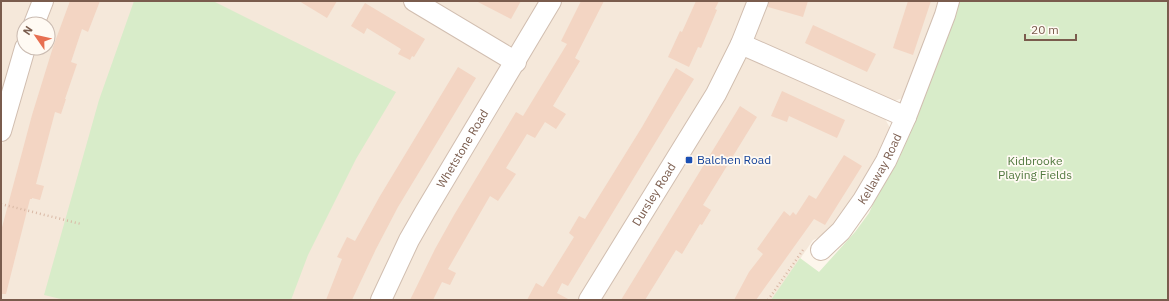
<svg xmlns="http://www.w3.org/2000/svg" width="1169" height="301" font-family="'IBM Plex Sans',sans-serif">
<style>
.residential{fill:#f5e8da}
.green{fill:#d8ecc9}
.building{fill:#f3d5c3}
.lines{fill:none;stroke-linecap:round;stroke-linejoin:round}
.minor-casing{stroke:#d1beb0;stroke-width:22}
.path{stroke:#d9b8a5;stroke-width:2.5;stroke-dasharray:1 3;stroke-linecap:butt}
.minor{stroke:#fff;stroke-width:20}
.transit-dot{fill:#1a4fb4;stroke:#fffaf3;stroke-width:1.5}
.labels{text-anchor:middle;stroke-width:3.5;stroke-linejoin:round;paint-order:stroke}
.street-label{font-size:12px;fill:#7a5c4d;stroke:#fffaf3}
.transit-label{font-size:12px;fill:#164399;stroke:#fffaf3;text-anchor:start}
.park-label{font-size:12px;fill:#537a41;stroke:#fffaf3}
</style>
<rect width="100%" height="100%" fill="#fdf6ec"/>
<g class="residential">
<path d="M1,1h32l-8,23h-1v4l-23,73z"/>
<path d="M48,1h493l-168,299h-372v-151l9,-36 21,-65h17v-24h-9z"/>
<path d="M558,1h192l-40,87 -128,212h-194l29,-58z"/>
<path d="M767,1h174l-32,95 -21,7 -131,-59 -3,-6z"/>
<path d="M747,54l135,59 10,19 -57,99 -22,9 -41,60h-173z"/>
</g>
<g class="green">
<path d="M134,1h79l183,91 -40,67 -48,96 -17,45h-226l-21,-5 55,-195z"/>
<path d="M954,1h214v299h-397l29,-42 19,14 36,-40 14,-19 19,-42z"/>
</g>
<g class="building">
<path d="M70,1h30l-12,31 -6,-3 -11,33 6,2 -12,35h1l-5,15 -6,-2 -19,72 8,2 -4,14 -8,-2v1h-2l-24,95h-5v-63l31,-116 21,-68z"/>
<path d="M299,1h38l-10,17z"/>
<path d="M476,1h45l-10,18z"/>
<path d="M581,1h23l-29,57 5,3 -27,45 13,8 -10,15 -11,-7 -10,16 -8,-4 -21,34 10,6 -18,27 -8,-5 -42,73 8,4 -6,12 -8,-3 -9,18h-23l25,-51 19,-34 62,-103 7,4 44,-72 -6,-3z"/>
<path d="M696,1h23l-4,8 2,1 -16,38 -3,-1 -9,20 -21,-10 12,-26 2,1z"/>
<path d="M769,1h39l-5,16 -35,-10z"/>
<path d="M908,1h23l-18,54 -20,-7z"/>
<path d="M365,3l60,36 -11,18 -2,-1 -2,4 -12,-6 3,-5 -34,-21 -3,6 -13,-8z"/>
<path d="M813,25l63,29 -9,18 -62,-29z"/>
<path d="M458,67l18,11 -78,129 -22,42 -24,51h-26l16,-41 -5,-2 10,-20 8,4 25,-45z"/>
<path d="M676,68l18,11 -126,207 -6,-3 -5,10 13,7h-43l9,-17 7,4 31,-50 -5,-4 10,-17 6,3 57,-92z"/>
<path d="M782,91l63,29 -8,18 -48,-22 -2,6 -16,-6z"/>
<path d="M740,106l17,11 -54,88 8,5 -9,15 -2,-1 -18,30 -6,-4 -31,50h-24z"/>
<path d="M844,155l18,11 -37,59 -11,-6 -58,81h-22l15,-28 14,-18 -6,-5 27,-38 6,5 3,-4 3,3 13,-20 7,4z"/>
</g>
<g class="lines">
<defs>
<g id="minor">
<path d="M414,1l102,61"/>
<path d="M34,24l9,-23"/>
<path d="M741,44l165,73"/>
<path d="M1,131l24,-83"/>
<path id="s1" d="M821,250l20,-19 22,-31 23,-39 20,-44 39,-102 4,-14"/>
<path id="s2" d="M381,300l28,-60 16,-28 126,-211"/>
<path id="s3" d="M589,300l127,-206 25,-50 17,-43"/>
</g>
</defs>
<use href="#minor" class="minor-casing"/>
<g class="path">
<path d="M1,204l80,20"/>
<path d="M768,300l35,-50"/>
</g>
<use href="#minor" class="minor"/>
</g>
<rect class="transit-dot" x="685" y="156" width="8" height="8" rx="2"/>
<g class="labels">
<g class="street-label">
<text dy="4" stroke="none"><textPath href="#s2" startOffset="172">Whetstone Road</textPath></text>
<text dy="4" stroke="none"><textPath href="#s1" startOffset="101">Kellaway Road</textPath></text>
<text dy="4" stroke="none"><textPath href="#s3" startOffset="124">Dursley Road</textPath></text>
</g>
<g class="transit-label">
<text x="697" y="164">Balchen Road</text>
</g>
<g class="park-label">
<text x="1035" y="165">Kidbrooke<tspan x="1035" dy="14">Playing Fields</tspan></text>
</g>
</g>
<rect width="1169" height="301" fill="none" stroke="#7a5c4d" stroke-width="4"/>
<g transform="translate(36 36) rotate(304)"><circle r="19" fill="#fffaf3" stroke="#cabbb1"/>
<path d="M0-3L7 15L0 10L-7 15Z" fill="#e76f51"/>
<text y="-6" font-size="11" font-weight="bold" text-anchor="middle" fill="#7a5c4d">N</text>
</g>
<path d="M1025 34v6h51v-6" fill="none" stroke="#7a5c4d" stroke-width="2"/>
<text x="1031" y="34" font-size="12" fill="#7a5c4d" stroke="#fffaf3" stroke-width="3" paint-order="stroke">20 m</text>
</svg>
